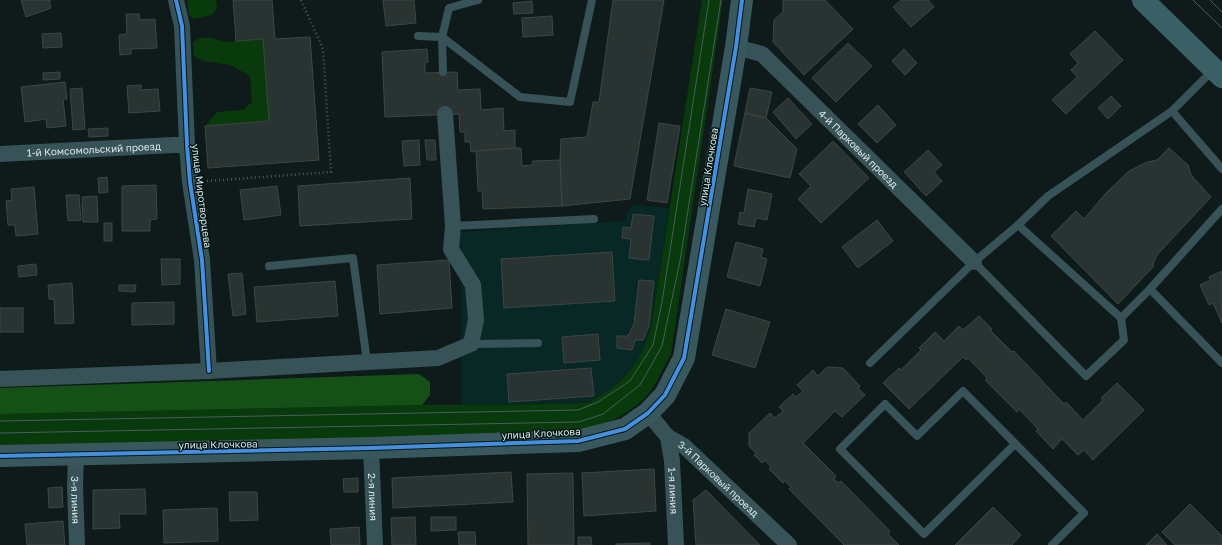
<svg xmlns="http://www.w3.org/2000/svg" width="1222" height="545" font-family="'Golos Text',sans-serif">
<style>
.built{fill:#082826}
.green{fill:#093a0b}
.forest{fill:#155117}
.building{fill:#293331;stroke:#3c4644}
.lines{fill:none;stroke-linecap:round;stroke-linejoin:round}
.path{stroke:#485c5f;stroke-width:2.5;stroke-dasharray:1 3;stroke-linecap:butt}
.lane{stroke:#375358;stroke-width:8}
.street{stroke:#375358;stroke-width:16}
.secondary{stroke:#39585d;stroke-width:22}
.primary{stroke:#3a5f65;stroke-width:22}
.tram{stroke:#4a5c5f;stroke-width:1}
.cycleway-casing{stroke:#021716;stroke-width:6}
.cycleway{stroke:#468fdf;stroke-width:4}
.labels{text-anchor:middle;stroke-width:3;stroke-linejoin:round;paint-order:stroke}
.street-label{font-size:10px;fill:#dae7e6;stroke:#021716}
</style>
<rect width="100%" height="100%" fill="#0e1b1a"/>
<path class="built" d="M639,205l30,3 -18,120 -4,17 -8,15 -14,17 -14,12 -21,12 -15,3 -113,1 -2,-173 164,-11 7,-14z"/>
<g class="green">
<path d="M187,0h29l1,8 -5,7 -19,4 -4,-4z"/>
<path d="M702,0h21l-52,354c-7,12 -13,27 -21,38 -17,21 -44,32 -69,40l-581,16v-34l422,-9 153,-1c4,-1 10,-1 15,-2 4,-2 7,-5 11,-7 26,-15 42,-37 50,-67z"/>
<path d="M200,38h11l15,4 37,-3 6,82 -64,5 12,-14 26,-2 9,-8 -2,-26 -19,-11 -29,-4 -8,-5 -1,-14z"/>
</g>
<path class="forest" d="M419,374l11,8v13l-8,10 -422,9v-26z"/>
<g class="building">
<path d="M21,0h30l-2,1 2,7 -25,9z"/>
<path d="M233,0h39l3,39 35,-2 9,123 -111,8 -3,-42 64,-5 -6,-82 -27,2z"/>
<path d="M383,0h31l2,23 -30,3z"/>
<path d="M613,0h51l-34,199 -68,7 -2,-46 1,-21 26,-2 6,-35h6z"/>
<path d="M783,0h42l28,29 -49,46 -31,-33 1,-22 9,-8z"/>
<path d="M901,0h27l6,7 -23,20 -18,-20z"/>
<path d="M532,1l1,12 -19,1 -1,-11z"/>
<path d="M126,14h13l1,6 15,-1 2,29 -26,1v5l-11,1 -1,-20 8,-1z"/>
<path d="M552,16l1,19 -30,2 -1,-19z"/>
<path d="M1095,31l28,29 -57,54 -14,-14 25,-23 -6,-7 7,-7 -8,-9z"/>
<path d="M61,33l1,14 -19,1 -1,-14z"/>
<path d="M848,43l24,23 -36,36 -24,-24z"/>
<path d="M427,49l1,13h-3v11l32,-1 1,18 22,-1 1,21 22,-2 1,23 11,-1v18l-44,4 -1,-10h-5v-10h-5l-1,-18 -74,3 -3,-65z"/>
<path d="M904,49l13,14 -12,12 -13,-14z"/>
<path d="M60,72v7l-17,1v-7z"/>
<path d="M65,82l2,17h-4l3,27 -19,2 -1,-9 -21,3 -4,-35z"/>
<path d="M141,85v5l17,-1 2,22 -31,2 -2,-27z"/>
<path d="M82,88l3,41 -12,1 -3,-41z"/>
<path d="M750,88l22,4 -6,26 -21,-5z"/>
<path d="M1111,96l10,10 -13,13 -10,-11z"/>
<path d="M788,98l24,26 -16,15 -23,-27z"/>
<path d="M878,105l18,20 -19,18 -19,-19z"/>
<path d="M745,113l21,5 31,31 -7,29 -56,-12z"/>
<path d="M659,123l21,3 -13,77 -20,-3z"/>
<path d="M108,128v8l-19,1 -1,-8z"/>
<path d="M419,140l1,25 -16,1 -2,-25z"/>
<path d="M425,140h10l1,20h-9z"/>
<path d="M833,141l36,37 -48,45 -23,-24 13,-13 -12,-12z"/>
<path d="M515,148h6l1,18 10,-1 1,-4 27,-1 2,46 -79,3 -1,-18h-4l-2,-40z"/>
<path d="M1169,148l19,17 3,10 20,22 -53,57 -4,7 -1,6 -35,37 -67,-68 25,-25 8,8 22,-26 23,-22 18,-9 10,-2z"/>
<path d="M928,150l14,15 -8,7 8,9 -16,15 -22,-24z"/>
<path d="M107,177l1,15 -9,1 -1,-15z"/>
<path d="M410,178l2,41 -112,7 -2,-40z"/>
<path d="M156,185l1,34 -7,1v11h-28v-45z"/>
<path d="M277,186l4,29 -37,5 -4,-30z"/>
<path d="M34,187l4,47 -22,2 -1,-11h-7l-2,-24 6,-1 -1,-11z"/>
<path d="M748,189l24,5 -5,26 -11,-2 -2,9 -16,-3 2,-12 4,1z"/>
<path d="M66,195h13l2,25 -13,1z"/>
<path d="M97,196l1,26h-15l-1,-25z"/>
<path d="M633,214l21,2 -5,44 -20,-2 2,-19 -9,-1 1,-11 8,1z"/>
<path d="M877,220l16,21 -35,27 -16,-21z"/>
<rect x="104" y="223" width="8" height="18"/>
<path d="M736,242l27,7 -2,8 6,2 -7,27 -33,-9z"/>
<path d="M612,252l3,49 -111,7 -3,-49z"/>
<path d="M161,259h19v25l-18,1z"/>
<path d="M449,260l3,48 -72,6 -3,-49z"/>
<path d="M36,264l1,11 -18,2 -1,-11z"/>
<path d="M1222,271v52l-9,-20 -4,2 -9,-20 10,-5 -1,-3z"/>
<path d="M242,273l4,41 -13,2 -5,-42z"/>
<path d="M639,280l15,1 -5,45 -6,14h-8l-3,10 -15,-2v-12h11l6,-12z"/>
<path d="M335,281l3,35 -81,6 -3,-35z"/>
<path d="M72,283l2,40 -19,1 -1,-25h-5l-1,-14z"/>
<path d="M119,285h17l-1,7 -16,-1z"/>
<path d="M174,302v22l-42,1v-22z"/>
<rect x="0" y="308" width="23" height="24"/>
<path d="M726,309l44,13 -15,46 -43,-13z"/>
<path d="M979,316l13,13 -2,1 22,22 2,-1 50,53 2,-2 17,18 20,-20 -2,-2 16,-15 27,27 -51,50 -9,-10 -6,5 -16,-16 -9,10 -17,-18 2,-2 -19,-20 -2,3 -32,-32 2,-2 -19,-20 -2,2 -3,-3 -54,52 -26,-26 16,-15 2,2 20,-20 -2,-2 16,-16 9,9 15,-15 4,4z"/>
<path d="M598,334l2,26 -36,3 -2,-26z"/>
<path d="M827,367l16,1 17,18 -2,2 7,7 -23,22 -7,-6 -32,32 33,33 -2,3 4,4 3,-2 49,50 -2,3 11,11h-55l-55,-56 2,-2 -6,-6 -2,2 -14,-14 2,-2 -6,-7 -3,3 -8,-8 2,-2 -7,-7v-13l21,-20 5,5 8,-7 -4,-4 14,-13 3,3 7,-6 -6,-6 16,-15 5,6z"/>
<path d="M591,368l3,28 -85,6 -2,-28z"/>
<path d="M654,469l2,42 -72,5 -2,-43z"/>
<path d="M511,472l2,30 -120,6 -1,-30z"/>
<path d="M573,473l1,72h-46l-1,-71z"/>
<path d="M358,478v14h-14l-1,-13z"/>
<path d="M62,487l1,20 -14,1 -1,-20z"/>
<path d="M145,489l1,25h-27l1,14 -27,1v-39z"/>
<path d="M706,490l54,55h-64l-3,-45z"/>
<path d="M229,492h28l1,28 -28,1z"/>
<path d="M1190,504l32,32v9h-47l-13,-13z"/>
<path d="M993,507l28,28 -9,10h-57z"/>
<path d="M217,508l1,33 -54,2 -1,-33z"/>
<path d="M415,517l1,28h-24l-1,-27z"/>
<path d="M431,517h25v13l-25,1z"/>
<path d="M63,521l2,24h-38l-2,-21z"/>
<path d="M359,527l1,18h-29l-1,-16z"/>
<path d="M458,532h17l1,13h-17z"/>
<path d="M1157,534l10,11h-21z"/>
<path d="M578,537h13l1,8h-14z"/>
<path d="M650,543v2h-34v-1z"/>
</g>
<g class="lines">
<path class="path" d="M207,181l124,-9 -8,-123 -22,-49"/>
<g class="lane">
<path d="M478,0l-29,8 -7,29 78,60 50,5 22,-102"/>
<path d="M418,36l24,1 1,35"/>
<path d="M1172,111l50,58"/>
<path d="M1018,225l103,93 29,-29 72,-80"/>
<path d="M453,226l141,-7"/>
<path d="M974,262l44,-37 30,-29 124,-85 41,-41"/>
<path d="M269,266l84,-8 14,104"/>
<path d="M1150,289l72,74"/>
<path d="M471,344l67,-1"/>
<path d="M870,363l104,-101 112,114 38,-36 -3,-22"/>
<path d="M1015,444l-91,90 -84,-85 45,-45 32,32 46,-45 121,122 -32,32"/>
</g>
<g class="street">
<path d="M176,0l6,26 5,119 3,37 12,78 7,111"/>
<path id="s1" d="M736,47l26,7 212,208"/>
<path id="s2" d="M0,154l174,-9h13"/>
<path d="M0,379l209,-8 229,-13 33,-14 5,-24 -3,-35 -22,-36 2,-23 -8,-112"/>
<path id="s3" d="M648,413l20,24 16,9 105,99"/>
<path id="s4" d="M668,437l4,24 4,84"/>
<path id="s5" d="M371,448l4,97"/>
<path id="s6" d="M76,455l-1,31 2,59"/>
</g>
<path class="secondary" d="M0,456l371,-8 207,-7 47,-12 23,-16 17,-18 19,-37 52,-311 6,-47"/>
<path class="primary" d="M1143,0l79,77"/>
<g class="tram">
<path d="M1193,0l29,28"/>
<path d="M1210,0l12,12"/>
<path d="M0,421l578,-11 20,-8 32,-21 23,-36 9,-43 47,-302"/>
<path d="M0,433l579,-11 24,-8 37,-29 22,-39 18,-85 41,-261"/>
</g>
<defs>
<g id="cycleway">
<path d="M176,0l6,26 5,119 3,37 12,78 7,111"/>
<path d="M0,456l371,-8 207,-7 47,-12 23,-16 17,-18 19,-37 52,-311 6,-47"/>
</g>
</defs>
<use href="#cycleway" class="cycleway-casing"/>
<use href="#cycleway" class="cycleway"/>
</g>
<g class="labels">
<g class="street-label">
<text dy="4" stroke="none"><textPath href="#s2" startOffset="94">1-й Комсомольский проезд</textPath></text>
<text dy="4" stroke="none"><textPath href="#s1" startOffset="162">4-й Парковый проезд</textPath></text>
<text transform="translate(708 167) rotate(-81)" y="4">улица Клочкова</text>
<text transform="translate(202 196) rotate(83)" y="4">улица Миротворцева</text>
<text transform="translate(541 433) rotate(-3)" y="4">улица Клочкова</text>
<text transform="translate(218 444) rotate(-1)" y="4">улица Клочкова</text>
<text dy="4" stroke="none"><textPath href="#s3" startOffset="97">3-й Парковый проезд</textPath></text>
<text dy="4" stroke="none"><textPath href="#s4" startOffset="54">1-я линия</textPath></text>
<text dy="4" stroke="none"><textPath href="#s5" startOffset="49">2-я линия</textPath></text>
<text dy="4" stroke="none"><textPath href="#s6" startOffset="45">3-я линия</textPath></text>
</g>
</g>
</svg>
